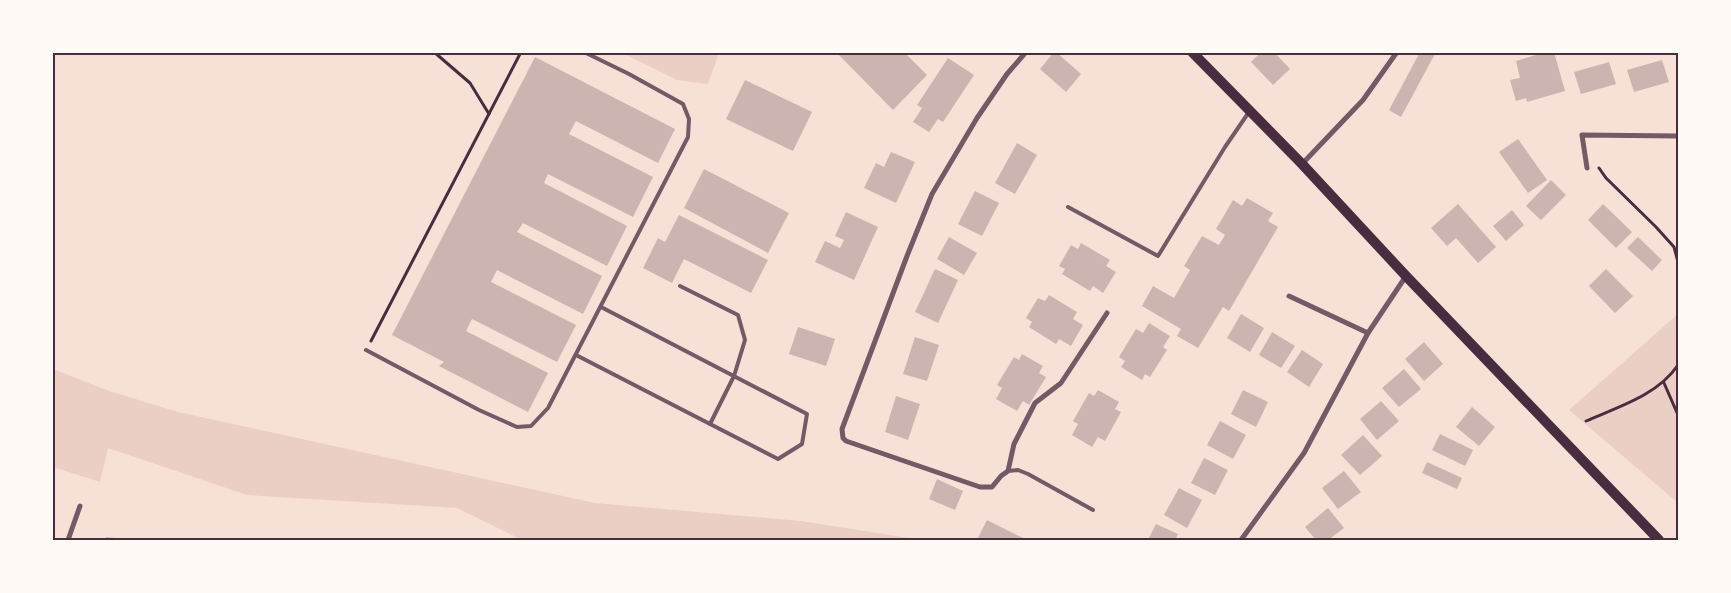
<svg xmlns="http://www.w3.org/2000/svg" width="1731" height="593" font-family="'Archivo Narrow',sans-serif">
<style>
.green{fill:#ebcfc5}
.building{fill:#ccb4b1}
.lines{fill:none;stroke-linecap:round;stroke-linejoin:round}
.path{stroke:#4a2c40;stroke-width:3}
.service{stroke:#755966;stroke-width:4}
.minor{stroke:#755966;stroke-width:5}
.secondary{stroke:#4a2c40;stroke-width:10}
.neatline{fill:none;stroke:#4a2c40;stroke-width:2}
</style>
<rect width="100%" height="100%" fill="#f7e1d7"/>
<g class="green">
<path d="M622,53h97l-11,31 -31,-4z"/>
<path d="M1678,314v189l-109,-93z"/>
<path d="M53,369l56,22 69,21 417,91 206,18 121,19h-400l-65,-32 -210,-13 -139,-47 -8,34 -47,-15z"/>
</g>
<g class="building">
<path d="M836,52h68l23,23 -34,35z"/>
<path d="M1054,52h2l25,22 -15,18 -26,-23z"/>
<path d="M1261,52h13l16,17 -17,16 -22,-23z"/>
<path d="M1420,52h16l-35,65 -12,-7z"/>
<path d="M1546,52h8l11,39 -38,11 -1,-4 -10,3 -6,-21 10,-2 -4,-17z"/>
<path d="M535,57l140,72 -17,34 -82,-42 -7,13 84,43 -20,40 -85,-43 -4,9 83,43 -20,40 -84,-43 -6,9 85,44 -19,38 -86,-44 -6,12 85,43 -19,37 -85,-43 -6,12 82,42 -20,39 -89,-46 5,-4 -52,-27z"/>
<path d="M948,58l26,17 -31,47 -5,-3 -9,13 -16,-10 9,-14 -5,-3z"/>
<path d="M1662,60l7,22 -35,10 -7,-22z"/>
<path d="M1609,62l7,22 -35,10 -7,-22z"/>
<path d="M745,80l67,32 -19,39 -67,-32z"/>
<path d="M1518,139l29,41 -19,13 -29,-41z"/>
<path d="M1017,143l20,12 -22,39 -20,-11z"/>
<path d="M891,152l24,10 -19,41 -32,-15 12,-25 8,4z"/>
<path d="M704,169l85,44 -21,40 -84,-45z"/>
<path d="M1551,180l15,15 -25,25 -15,-14z"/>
<path d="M975,191l24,12 -17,33 -24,-12z"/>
<path d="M1247,198l26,15 -5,8 10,6 -49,84 -6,-4 -25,41 -21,-12 4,-7 -39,-23 11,-20 21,12 16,-28 -6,-4 18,-30 17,9 6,-10 -9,-6 17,-29 9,6z"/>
<path d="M1458,204l38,43 -18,16 -22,-25 -9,8 -16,-18z"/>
<path d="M1603,204l29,28 -16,16 -28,-28z"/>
<path d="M1512,210l12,15 -18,16 -13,-15z"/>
<path d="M846,212l32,15 -24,53 -39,-18 10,-21 15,7 4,-8 -9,-4z"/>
<path d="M679,215l89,45 -17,33 -67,-34 -12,24 -29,-15 15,-30 7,4z"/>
<path d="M949,237l28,16 -13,22 -27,-16z"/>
<path d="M1638,237l24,23 -10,11 -25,-23z"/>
<path d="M1081,243l29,17 -4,6 10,6 -13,21 -10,-7 -3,5 -28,-17 3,-5 -6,-3 12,-21 7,4z"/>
<path d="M935,269l23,11 -20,43 -23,-11z"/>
<path d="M1606,269l27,27 -18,17 -26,-27z"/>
<path d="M1049,295l28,17 -4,7 10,6 -12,21 -12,-7 -3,5 -27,-17 3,-5 -6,-4 12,-20 7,3z"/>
<path d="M1241,314l23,14 -14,24 -23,-14z"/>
<path d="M1149,323l21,13 -7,11 4,3 -17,27 -5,-3 -3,6 -21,-13 4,-6 -6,-4 17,-28 7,4z"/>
<path d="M798,327l37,12 -9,27 -37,-12z"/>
<path d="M1272,332l23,14 -14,22 -22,-13z"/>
<path d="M915,337l24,8 -12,36 -24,-7z"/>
<path d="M1424,342l19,22 -19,17 -19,-22z"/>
<path d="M1302,350l21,14 -14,23 -22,-15z"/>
<path d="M1022,354l21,12 -4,7 7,4 -17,28 -6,-4 -6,10 -21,-12 6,-11 -5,-3 17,-28 5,3z"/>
<path d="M1404,369l17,20 -22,18 -17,-19z"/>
<path d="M1098,390l21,12 -4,7 6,3 -16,29 -7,-4 -6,10 -20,-12 6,-11 -5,-3 16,-28 5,3z"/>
<path d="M1243,390l25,12 -12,25 -25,-13z"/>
<path d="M896,396l24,8 -12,36 -23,-8z"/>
<path d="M1381,401l18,20 -22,19 -17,-21z"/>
<path d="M1472,407l23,20 -16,19 -23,-19z"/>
<path d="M1220,421l26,14 -13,24 -26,-14z"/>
<path d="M1440,434l33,16 -8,16 -33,-16z"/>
<path d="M1363,435l19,21 -22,19 -19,-20z"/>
<path d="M1204,458l24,12 -13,25 -24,-12z"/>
<path d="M1427,462l35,16 -5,11 -35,-16z"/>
<path d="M1344,471l17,21 -23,17 -16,-21z"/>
<path d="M937,479l26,12 -8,19 -26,-11z"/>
<path d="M1179,488l23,12 -15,28 -23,-13z"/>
<path d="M1328,508l16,20 -16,12h-12l-11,-13z"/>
<path d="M987,520l40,20h-50z"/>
<path d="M1156,524l22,10 -3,6h-27z"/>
<path d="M106,537l17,2v1h-18z"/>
</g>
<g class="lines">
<g class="path">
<path d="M434,52l36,31 19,31"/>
<path d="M1599,168l7,10 50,49 18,20 4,15"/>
<path d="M371,341l150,-289"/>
<path d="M1664,383l14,32"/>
<path d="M1586,421c32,-14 72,-26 92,-56"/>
</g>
<g class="service">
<path d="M1068,207l90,49 67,-109 24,-35"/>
<path d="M680,286l58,29 7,25 -11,36 -24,48"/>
<path d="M366,350l113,60 38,17 14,-1 17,-18 140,-271 1,-18 -6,-15 -54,-30 -45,-22"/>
<path d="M576,355l202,104 24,-15 5,-30 -206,-107"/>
<path d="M1008,471l10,-1 10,4 65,36"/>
</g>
<g class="minor">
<path d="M1026,52l-19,22 -30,44 -45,76 -25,62 -65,173 1,9 3,3 134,46h12l9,-11 7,-5 6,-27 21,-41 26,-20 46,-70"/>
<path d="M1302,164l61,-64 34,-48"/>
<path d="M1587,168l-5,-33 96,1"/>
<path d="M1289,296l79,37"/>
<path d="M68,540l12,-34"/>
<path d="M1241,540l63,-87 64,-120 38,-57"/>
</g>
<path class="secondary" d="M1192,52l110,112 104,112 253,264"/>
</g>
<rect width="1731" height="593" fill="none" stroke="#fffaf5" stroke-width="108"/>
<rect x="54" y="54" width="1623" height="485" class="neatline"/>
</svg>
